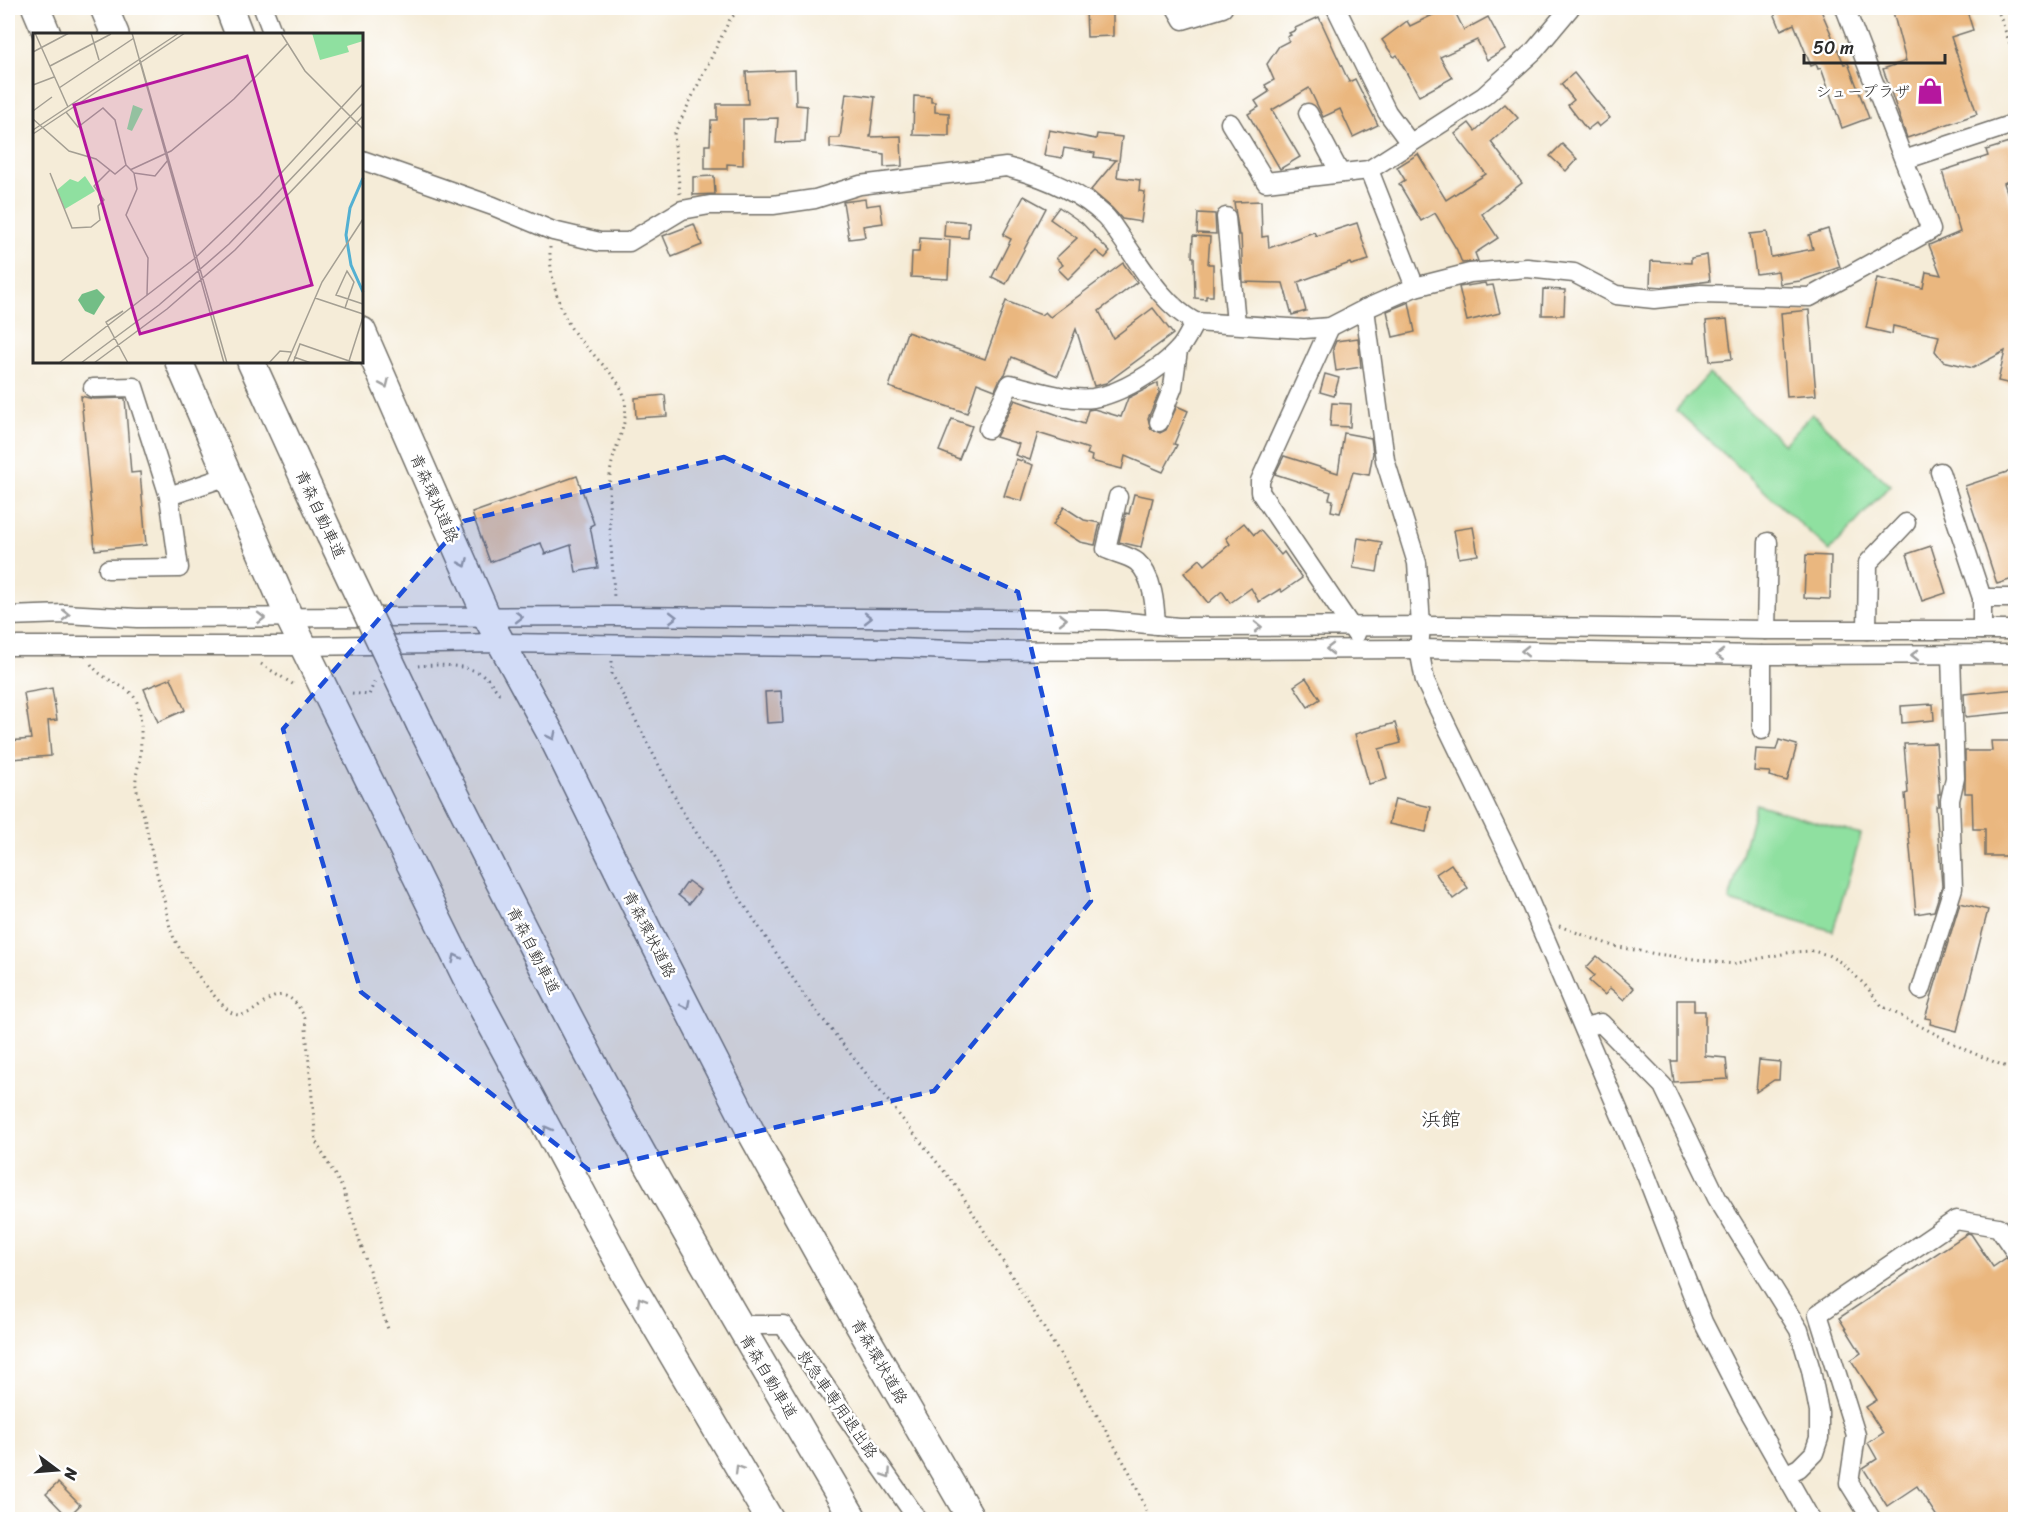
<svg xmlns="http://www.w3.org/2000/svg" width="2023" height="1527" font-family="Sriracha,'Klee One',sans-serif">
<style>
.green{fill:#8fe0a0;stroke:#5d8666;stroke-width:1.5}
.building{fill:#eab77f}
.lines{fill:none;stroke-linecap:round;stroke-linejoin:round}
.minor-casing{stroke:#726f68;stroke-width:21}
.highway-casing{stroke:#726f68;stroke-width:30}
.path{stroke:#726f68;stroke-width:3;stroke-dasharray:1.5 4.5;stroke-linecap:butt}
.minor{stroke:#fff;stroke-width:18}
.highway{stroke:#fff;stroke-width:27}
.highway-bridge-casing{stroke:#726f68;stroke-width:30;stroke-linecap:butt}
.highway-bridge{stroke:#fff;stroke-width:27}
.oneway{stroke:#a0a0a0}
.marked{fill:#1d4ed8;fill-opacity:0.2;stroke:#1d4ed8;stroke-width:4.5;stroke-dasharray:12 8;stroke-linejoin:round}
.labels{text-anchor:middle;stroke-width:5;stroke-linejoin:round;paint-order:stroke}
.poi-label{font-size:16px;fill:#2b2b2b;stroke:#fff;text-anchor:end}
.street-label{font-size:16px;fill:#2b2b2b;stroke:#fff}
.quarter-label{font-size:20px;fill:#2b2b2b;stroke:#fff}
.inset-river{fill:none;stroke:#53b0d2;stroke-width:3}
.inset-road{fill:none;stroke:#a49f93;stroke-width:1.5}
.view{fill:#b5179e;fill-opacity:0.15;stroke:#b5179e;stroke-width:3}
.inset-edge{fill:none;stroke:#2b2b2b;stroke-width:3}
</style>
<rect width="100%" height="100%" fill="#fff"/>
<filter id="ink" filterUnits="userSpaceOnUse"><feTurbulence type="fractalNoise" baseFrequency=".0167" numOctaves="2"/><feDisplacementMap in="SourceGraphic" scale="12" xChannelSelector="R" yChannelSelector="G"/><feConvolveMatrix kernelMatrix="1 2 1 2 8 2 1 2 1" color-interpolation-filters="sRGB"/></filter>
<filter id="wash" filterUnits="userSpaceOnUse"><feTurbulence type="fractalNoise" baseFrequency=".008" numOctaves="4" result="noise"/><feDisplacementMap in="SourceGraphic" scale="24" xChannelSelector="R" yChannelSelector="G"/><feGaussianBlur stdDeviation="1.35" result="paint"/><feColorMatrix in="noise" values="0 0 0 0 0 0 0 0 0 0 0 0 0 0 0 0 0 1.4 0 .05"/><feComposite in="paint" operator="in"/></filter>
<g filter="url(#wash)">
<rect width="100%" height="100%" fill="#f5ecd8"/>
<g class="green">
<path d="M1709,374l75,70 28,-30 78,71 -60,66 -154,-141z"/>
<path d="M1756,804l105,31 -28,96 -104,-30z"/>
</g>
<g id="blocks">
<g class="building">
<path d="M1086,8h27v28l-26,1z"/>
<path d="M1447,8h6l11,22 24,-13 17,32 -18,11 -10,-20 -37,17 12,21 -33,18 -22,-41 -3,2 -12,-17 25,-19 3,5z"/>
<path d="M1772,8h48l24,56 4,-1 21,55 -27,10 -21,-60 -3,1 -2,-5 -5,2 -17,-42 -13,6z"/>
<path d="M1892,8h74l7,22 -22,7 26,77 -70,24 -24,-69 23,-8z"/>
<path d="M1319,17l30,65 6,-3 23,46 -25,12 -13,-28 -17,8 -14,-29 -37,22 28,47 -20,12 -32,-55 11,-7 -4,-6 14,-9 -4,-7 9,-5 -7,-16 12,-18 10,-5 -2,-4 4,-2 -2,-2 7,-3 -1,-2z"/>
<path d="M795,70l1,35 11,1 -2,36 -29,1 2,-25 -35,1v46l-16,-1v5h-22v-24h5l1,-25h6v-16h31l-2,-32z"/>
<path d="M1574,73l36,45 -11,9 -3,-4 -9,7 -19,-25 6,-5 -13,-16z"/>
<path d="M846,93l29,4 -5,40 31,-1 1,30 -18,1v-13l-54,-7v-9h10z"/>
<path d="M914,96l17,1v5h4v10l14,1v23l-36,-1z"/>
<path d="M1505,104l13,14 -27,24 31,41 -40,31 16,24 -23,15 3,8 -16,2 -5,-13 -22,-37 -14,8 -22,-37 6,-4 -8,-13 21,-13 28,46 40,-26 -31,-40 14,-11 6,8z"/>
<path d="M1049,130l47,9 1,-5 25,3 -5,40 23,3 -1,11 6,1 -4,30 -19,-3 -10,-11 -21,-18 25,-30 -22,-3 1,-4 -31,-5 -2,10 -18,-3z"/>
<path d="M2009,143l7,19v15l-12,6 12,36v166l-18,-4 7,-30 -32,17 -30,-7 -8,-10 4,-15 -46,-10 -1,8 -26,-6 11,-50 46,10 3,-16 15,3 -12,-30 31,-13 -18,-61 46,-15 -2,-6z"/>
<path d="M1562,144l15,15 -11,12 -16,-15z"/>
<path d="M714,176l1,18 -22,1v-18z"/>
<path d="M1024,196l22,12 -40,76 -14,-7 19,-38 -8,-4z"/>
<path d="M865,199l1,7 14,-2 3,19 -20,3 2,11 -16,2 -6,-37z"/>
<path d="M1261,201l1,36 6,-1 1,12 45,-16 2,4 41,-13 12,37 -18,5 -1,-2 -52,19 8,29 -14,4 -9,-32 -40,-1 -2,-47h-2l-5,-33z"/>
<path d="M1059,207l23,16 28,29 -5,6 -9,-7 -28,28 -10,-10 5,-4 -7,-7 21,-20 -27,-19z"/>
<path d="M1198,213l17,1 1,20 -19,-1z"/>
<path d="M945,220l24,2 -1,16 -24,-2z"/>
<path d="M694,224l8,21 -30,12 -9,-21z"/>
<path d="M1828,229l12,38 -40,14 -20,3 -2,-13 -22,3 -6,-40 17,-2 4,25 42,-8 -4,-14z"/>
<path d="M1193,236l17,1 -2,27h5v32h-7v3l-11,-1 -1,-41h-2z"/>
<path d="M920,238l30,2 -2,39 -37,-2 1,-25h7z"/>
<path d="M1707,255l3,26 -47,6 -13,-1 1,-25 40,2v-5z"/>
<path d="M1123,263l14,19 -38,29 14,27 40,-30 20,26 -67,49 -12,3 -18,-57 -18,47 -46,-19 -7,17 -5,5 -5,11 -18,-7 -10,30 -78,-26 18,-55 78,27 21,-58 35,14 4,-3 5,5z"/>
<path d="M1485,283l1,3 7,-1 7,28 -33,8 -8,-34z"/>
<path d="M1543,289l22,1 -1,25h-22z"/>
<path d="M1409,302l6,30 -22,5 -6,-26z"/>
<path d="M1809,310l7,85 -29,2 -6,-84z"/>
<path d="M1727,319l5,40 -22,2 -4,-40z"/>
<path d="M1358,338l3,29 -25,4 -3,-23 3,-7z"/>
<path d="M1325,374l14,4 -5,18 -14,-4z"/>
<path d="M1158,383l1,10 -11,25 3,11 9,4 6,-3 11,-24 11,5 -14,33 3,1 -14,27 -38,-16 -3,13 -31,-8 1,-5 -5,-2 2,-5 -51,-16 -8,27 -15,-5 4,-11 -23,-7 19,-37 69,24 4,-14 6,-1 27,8 7,-19z"/>
<path d="M665,395l2,21 -31,2 -1,-20z"/>
<path d="M81,396l12,3 32,-1 6,75 9,-1 6,73 -51,5z"/>
<path d="M1332,403l19,1 -1,23 -20,-1z"/>
<path d="M952,419l20,7 -13,33 -20,-8z"/>
<path d="M1344,433l27,5 2,15 -4,22 -16,-3 -13,41 -9,-2 2,-11 -4,-1 2,-7 -56,-18 9,-18 54,17z"/>
<path d="M1016,459l17,6 -11,36 -18,-5z"/>
<path d="M2016,469v109l-19,6 -32,-98z"/>
<path d="M577,476l17,48 -4,2 8,42 -22,4 -5,-27 -26,9 -4,-11 -51,19 -18,-49z"/>
<path d="M1134,494l19,4 -12,49 -22,-5 7,-29 3,1z"/>
<path d="M1064,507l20,13 16,3 -5,22 -15,-3 -27,-17z"/>
<path d="M1244,523l10,12 6,-5 21,25 3,-3 18,26 -20,14 -2,-3 -21,13 -8,-14 -21,15 -8,-12 -14,12 -24,-30 16,-14 5,6 25,-21 -4,-6z"/>
<path d="M1473,527l5,28 -19,3 -5,-28z"/>
<path d="M1358,538l24,4 -5,30 -24,-4z"/>
<path d="M1931,546l15,47 -24,8 -15,-47z"/>
<path d="M1806,555l25,1 -1,43 -26,-1z"/>
<path d="M171,678l14,32 -27,12 -14,-33z"/>
<path d="M1306,678l14,21 -12,8 -14,-21z"/>
<path d="M52,688l5,32 -9,1 3,35 -40,3 -2,-18 22,-2 -7,-46z"/>
<path d="M2016,689v23l-51,5 -1,-23z"/>
<path d="M781,691l2,31 -16,1 -2,-31z"/>
<path d="M1933,704l1,16 -32,3 -1,-17z"/>
<path d="M1395,723l6,20 -22,6 8,30 -18,5 -14,-50z"/>
<path d="M1779,740l18,5 -10,36 -18,-5 1,-4 -16,-1 2,-22 20,1z"/>
<path d="M1991,741h22l1,10h2v105h-31v-27h-12l-1,-36h-7v-42h27z"/>
<path d="M1936,743l4,51h-2l1,12h-3l6,80 -8,25 -18,3 -11,-120 3,-1 -4,-49z"/>
<path d="M1395,799l36,8 -5,25 -37,-8z"/>
<path d="M1451,864l17,24 -15,11 -17,-25z"/>
<path d="M688,881l12,9 -11,14 -11,-9z"/>
<path d="M1960,903l28,7 -31,121 -27,-7 1,-5 -6,-1z"/>
<path d="M1597,956l37,32 -10,12 -14,-12 -5,7 -16,-14 5,-6 -8,-7z"/>
<path d="M1677,1000h17v11h11v45l21,2 2,21 -54,3 -3,-21h6z"/>
<path d="M1759,1060l21,2 -1,18h-5l-18,12z"/>
<path d="M1968,1233l3,1 22,33 13,-9 10,6v256h-77l-22,-34 -30,20 -24,-38 14,-9 -9,-16 15,-10 -17,-26 11,-7 -26,-40 10,-7 -22,-35z"/>
<path d="M58,1483l22,22 -12,12 -22,-23z"/>
</g>
</g>
</g>
<g filter="url(#ink)">
<use href="#blocks" fill-opacity="0" stroke="#726f68" stroke-width="1.5"/>
<g class="lines">
<defs>
<g id="minor">
<path d="M263,8l10,26"/>
<path d="M1176,8l7,12 40,-12"/>
<path d="M1336,8l51,104 23,31"/>
<path d="M1308,113l32,60"/>
<path d="M1230,123l36,59 103,-12"/>
<path d="M362,160l131,46 60,25 47,11h29l53,-32 28,-5h63l42,-6 45,-14 146,-18c35,9 72,23 99,49 6,6 11,15 17,23 20,28 41,66 73,83l109,7 26,-2 35,-18 50,-22 -46,-117 115,-74 50,-45 36,-43"/>
<path d="M1904,160l112,-37"/>
<path d="M1226,217l10,106"/>
<path d="M1415,287l55,-14 57,-5 47,5 42,22 38,4 47,-5 109,3 121,-67 -86,-222"/>
<path d="M1365,309l20,151 32,103 4,63 -2,23 6,32 89,184 132,310 57,147 41,80 67,118"/>
<path d="M1330,327l-70,154v11l96,142"/>
<path d="M93,388l41,-1 35,109 10,72 -71,1"/>
<path d="M1159,422l14,-35 5,-37"/>
<path d="M988,429l22,-45c26,6 57,17 83,14 27,-4 67,-28 85,-48 7,-7 12,-19 17,-28"/>
<path d="M1940,472l42,126v32"/>
<path d="M169,496l59,-20"/>
<path d="M1118,497l-12,52c9,4 24,7 31,13 16,14 18,43 19,63"/>
<path d="M1982,598h34"/>
<path d="M8,616l57,-2 72,4 478,-2 492,4 71,7 276,-1 312,4h250"/>
<path d="M1766,630l2,-88"/>
<path d="M1867,630l1,-67 38,-40"/>
<path d="M8,646h295l199,-3 396,5 80,3 441,-2 343,6 254,-1"/>
<path d="M1762,655v75"/>
<path d="M1921,990l32,-102 -3,-88 5,-22 -4,-123"/>
<path d="M1584,1027l17,-4 62,63 54,112 82,132 12,40 8,42v26l-5,15 -15,15 -14,7"/>
<path d="M739,1325h44l135,195"/>
<path d="M1872,1520l-23,-37 7,-48 -38,-121 138,-94 42,7 18,26"/>
</g>
<g id="highway">
<path d="M36,8l11,26"/>
<path d="M104,8l11,26"/>
<path d="M229,8l10,26"/>
<path d="M362,331l125,286 65,119 97,197 103,201 96,172 124,214"/>
<path d="M179,362l110,255 177,360 161,300 143,243"/>
<path d="M251,362l79,173"/>
<path d="M420,724c58,116 116,231 176,345 82,153 170,302 258,451"/>
</g>
</defs>
<use href="#minor" class="minor-casing"/>
<use href="#highway" class="highway-casing"/>
<g class="path">
<path d="M1997,8l19,53"/>
<path d="M680,194l-6,-60 56,-115 11,-11"/>
<path d="M550,247c-1,27 8,61 23,84 6,8 14,16 21,24 11,13 28,27 31,45 4,27 -13,49 -15,75 -3,42 3,83 4,125"/>
<path d="M612,661v13l72,140 122,184 153,192 131,213 40,70 21,47"/>
<path d="M91,664c13,19 37,20 45,36 7,13 5,44 4,59 -2,8 -5,18 -4,27 2,11 6,23 9,35 5,25 11,50 18,75 4,14 5,31 12,44 7,15 45,68 59,74 25,9 45,-49 71,4l11,124 27,47 45,140"/>
<path d="M261,664l35,22"/>
<path d="M418,666c19,-2 54,-2 69,12 5,5 8,11 12,15h4"/>
<path d="M352,693l17,2 6,-15"/>
<path d="M1559,926l54,20 43,8 77,10 59,-12 21,-1 15,4 14,8 23,22 17,21 84,44 50,21"/>
</g>
<use href="#minor" class="minor"/>
<use href="#highway" class="highway"/>
<defs>
<path id="highway-bridge" d="M330,535l90,189"/>
</defs>
<use href="#highway-bridge" class="highway-bridge-casing"/>
<use href="#highway-bridge" class="highway-bridge"/>
</g>
<defs><path id="oneway-chevron" d="M-2-3.5L2.5 0L-2 3.5" fill="none" stroke-width="1.6" stroke-linecap="round" stroke-linejoin="round" transform="scale(1.5)"/></defs>
<g class="oneway">
<use href="#oneway-chevron" transform="translate(385 384) rotate(66)"/>
<use href="#oneway-chevron" transform="translate(464 563) rotate(66)"/>
<use href="#oneway-chevron" transform="translate(66 615) rotate(1)"/>
<use href="#oneway-chevron" transform="translate(519 617)"/>
<use href="#oneway-chevron" transform="translate(673 617)"/>
<use href="#oneway-chevron" transform="translate(261 618)"/>
<use href="#oneway-chevron" transform="translate(868 618)"/>
<use href="#oneway-chevron" transform="translate(1063 619)"/>
<use href="#oneway-chevron" transform="translate(1258 627) rotate(-1)"/>
<use href="#oneway-chevron" transform="translate(1330 649) rotate(180)"/>
<use href="#oneway-chevron" transform="translate(1525 651) rotate(-179)"/>
<use href="#oneway-chevron" transform="translate(1720 655) rotate(-179)"/>
<use href="#oneway-chevron" transform="translate(1915 655) rotate(180)"/>
<use href="#oneway-chevron" transform="translate(552 736) rotate(63)"/>
<use href="#oneway-chevron" transform="translate(456 958) rotate(-116)"/>
<use href="#oneway-chevron" transform="translate(686 1005) rotate(63)"/>
<use href="#oneway-chevron" transform="translate(547 1130) rotate(-119)"/>
<use href="#oneway-chevron" transform="translate(641 1301) rotate(-120)"/>
<use href="#oneway-chevron" transform="translate(739 1469) rotate(-121)"/>
<use href="#oneway-chevron" transform="translate(887 1474) rotate(56)"/>
</g>
</g>
<path class="marked" d="M724,457l294,135 73,309 -157,190 -345,79 -228,-178 -78,-263 181,-208z"/>
<defs>
<symbol id="shop-bare" viewBox="-9 -9 18 18"><path d="M-5-2.5h2.3a2.7 3.5 0 0 1 5.4 0H5L5.5 6h-11ZM-1.5-2.5h3a1.5 2.3 0 0 0-3 0Z" fill="#b5179e" stroke="#fff" stroke-width="2.5" paint-order="stroke"/></symbol>
</defs>
<g fill-rule="evenodd">
<use href="#shop-bare" x="1911" y="72" width="38" height="38"/>
</g>
<g class="labels">
<g class="poi-label">
<text x="1910" y="97">シュープラザ</text>
</g>
<g class="street-label">
<text transform="translate(435 498) rotate(66)" y="6">青森環状道路</text>
<text transform="translate(321 514) rotate(65)" y="6">青森自動車道</text>
<text transform="translate(650 934) rotate(63)" y="6">青森環状道路</text>
<text transform="translate(534 950) rotate(63)" y="6">青森自動車道</text>
<text transform="translate(880 1361) rotate(60)" y="6">青森環状道路</text>
<text transform="translate(769 1376) rotate(59)" y="6">青森自動車道</text>
<text transform="translate(838 1404) rotate(55)" y="6">救急車専用退出路</text>
</g>
<g class="quarter-label">
<text x="1441" y="1126">浜館</text>
</g>
</g>
<g transform="translate(33 33)">
<rect width="330" height="330" fill="#f5ecd8"/>
<path d="M279,0h51v8l-16,5 2,6 -29,8zM100,72l10,4 -11,22 -5,-2zM52,143l10,15 -30,18 -8,-19 13,-11 8,3z" fill="#8fe0a0"/>
<path d="M64,256l8,8 -11,18 -9,-4 -7,-11 4,-6z" fill="#73be86"/>
<path class="inset-river" d="M330,145l-13,30 -4,27 5,30 12,27"/>
<path class="inset-road" d="M2,0l33,74M58,0l8,27M99,0l92,330M248,0l24,38 58,58M0,19l36,-19M107,27l87,303M17,33l61,-32M0,52l21,-8M26,55l75,-50M0,78l19,-14M33,79l12,15 25,-19 12,12 11,45M0,86l36,32 27,8 19,15 11,-9 8,8 3,16 -11,26 22,43 -1,37M0,97l146,-97M0,101l152,-101M97,137l41,-19 63,-52 53,-55M17,140l22,55 19,-1 9,-7 -2,-14 6,-6 -10,-14 16,-16M101,140l21,3 13,-16M282,265l48,16M312,275l3,-9 6,-17 -7,-11 -11,24 27,9M90,278l-17,11 22,41M261,324l17,6M316,328l14,-44M26,330l135,-104 66,-63 103,-112M48,330l78,-58 70,-61 134,-141M61,330l73,-54 68,-59 128,-134M236,330l11,-12 11,1M254,330l35,-81 41,-63M260,330l7,-19 55,19"/>
<path class="view" d="M214,23l65,229 -172,49 -66,-229z"/>
<rect width="330" height="330" class="inset-edge"/>
</g>
<rect width="2023" height="1527" fill="none" stroke="#fff" stroke-width="30"/>
<g transform="translate(57 1470) rotate(106)" stroke="#ffffff" stroke-width="4.5" paint-order="stroke">
<path d="M0-4.5L10 22L0 15L-10 22Z" fill="#2b2b2b"/>
<text y="-9" font-size="16" font-weight="bold" text-anchor="middle" fill="#2b2b2b">N</text>
</g>
<path d="M1804 54v9h141v-9" fill="none" stroke="#2b2b2b" stroke-width="3"/>
<text x="1813" y="54" font-size="18" fill="#2b2b2b" stroke="#ffffff" stroke-width="4.5" paint-order="stroke">50 m</text>
</svg>
